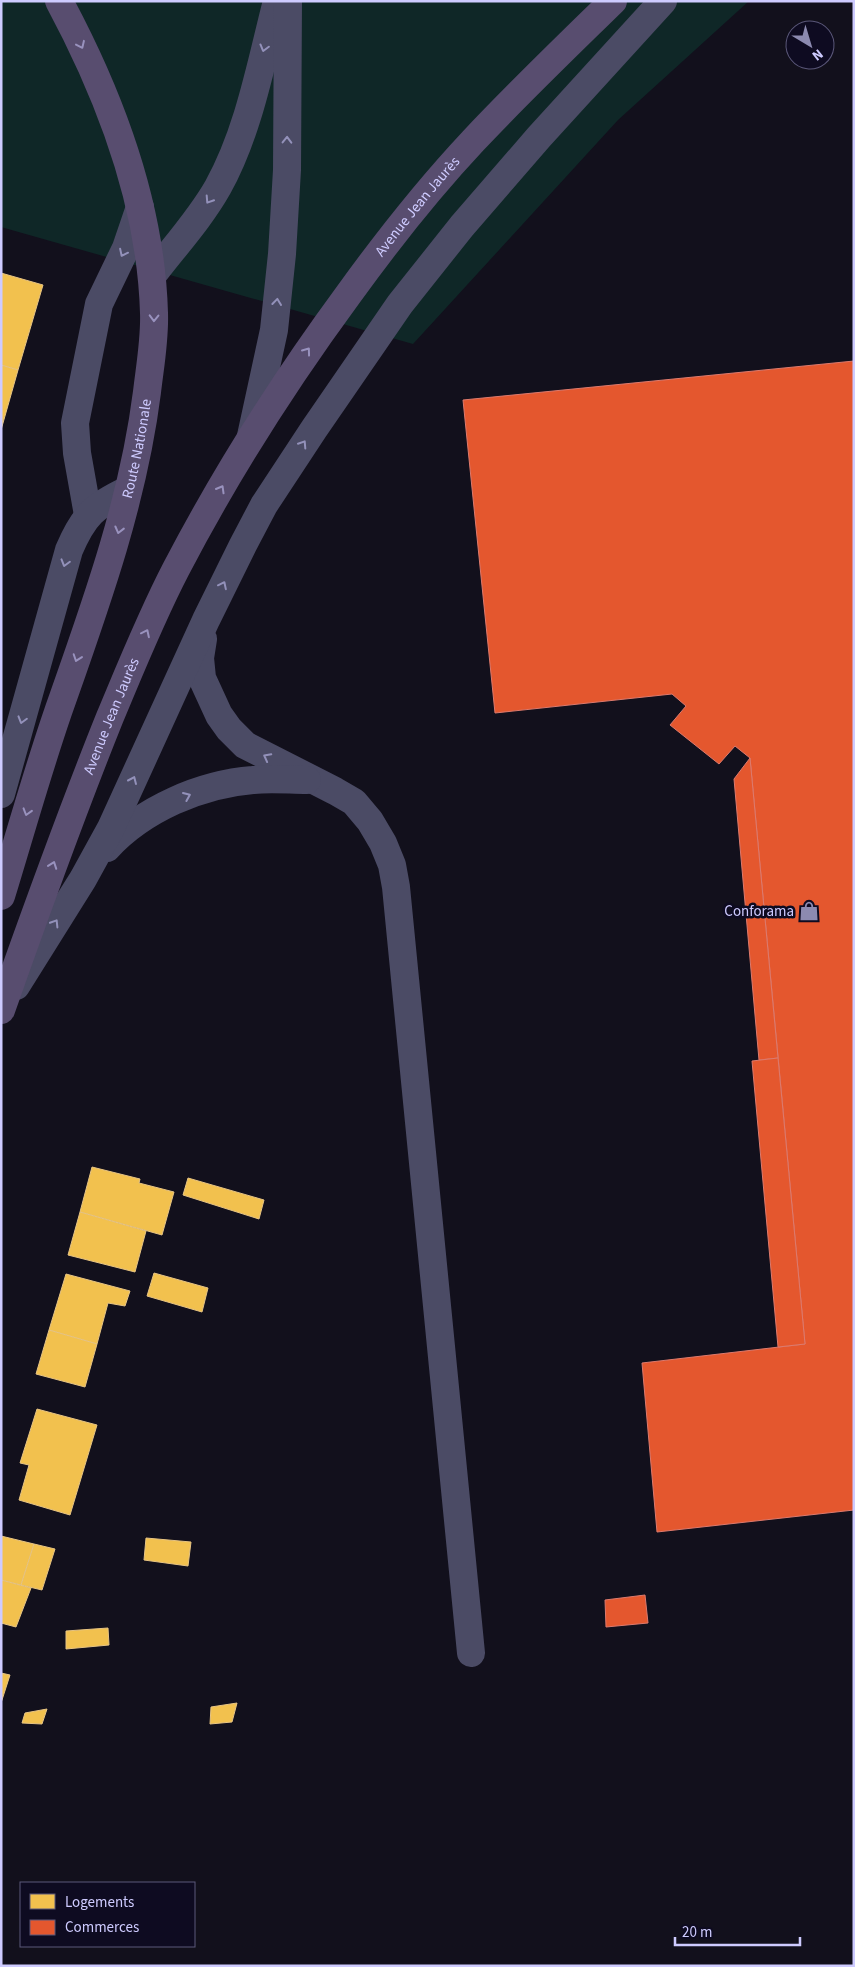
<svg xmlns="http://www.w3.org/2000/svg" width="855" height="1967" font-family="'Source Sans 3',sans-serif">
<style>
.green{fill:#0f2727}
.homes{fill:#f2c14e;stroke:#e7c483}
.shops{fill:#e4572e;stroke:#dd7a6d}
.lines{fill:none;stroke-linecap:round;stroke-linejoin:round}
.minor{stroke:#4b4b65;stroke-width:28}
.major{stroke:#584d6f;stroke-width:28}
.oneway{stroke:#9992be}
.oneway2{stroke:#9391ba}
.labels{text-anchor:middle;stroke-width:5;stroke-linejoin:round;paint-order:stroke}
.street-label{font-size:15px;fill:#cecbff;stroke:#0e0b21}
.poi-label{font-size:15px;fill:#cecbff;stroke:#0e0b21;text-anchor:end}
</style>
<rect width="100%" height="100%" fill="#12101c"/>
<path class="green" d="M1,1h748l-131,119 -205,224 -412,-117z"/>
<g class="homes">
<path d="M1,273l42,12 -25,85 -17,-5z"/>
<path d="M1,365l17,5 -17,60z"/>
<path d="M92,1167l48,12 -1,4 35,9 -12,43 -82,-23z"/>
<path d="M188,1178l76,22 -5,19 -76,-24z"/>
<path d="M80,1212l66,19 -11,41 -67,-17z"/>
<path d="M154,1273l54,15 -6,24 -55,-16z"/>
<path d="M66,1274l64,17 -5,15 -17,-3 -11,41 -48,-14z"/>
<path d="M49,1330l48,14 -12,43 -49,-13z"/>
<path d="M37,1409l60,16 -27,90 -51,-15 10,-35 -9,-2z"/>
<path d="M1,1536l33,8 -13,41 -20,-5z"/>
<path d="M146,1538l45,4 -3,24 -44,-6z"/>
<path d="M34,1544l21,5 -13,41 -21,-5z"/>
<path d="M1,1580l30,8 -15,39 -15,-4z"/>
<path d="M108,1628l1,17 -43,4v-18z"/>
<path d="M1,1673l9,2 -9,28z"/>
<path d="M237,1703l-5,19 -22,2 1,-17z"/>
<path d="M47,1709l-5,15 -20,-1 3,-10z"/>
</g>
<g class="shops">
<path d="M854,361v1149l-197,22 -15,-169 163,-19 -55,-586 -15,-12 -16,18 -49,-39 16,-19 -14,-12 -177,19 -32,-313z"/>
<path d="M750,758l28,300 -19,2 -25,-281z"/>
<path d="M778,1058l27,286 -27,3 -26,-286z"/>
<path d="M645,1595l3,28 -42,4 -1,-27z"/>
</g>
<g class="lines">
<g class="minor">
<path d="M152,276c22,-29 48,-57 66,-89 31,-56 43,-124 59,-186"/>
<path d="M251,436l23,-106 8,-76 5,-84 1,-169"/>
<path d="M88,515l-11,-62 -2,-30 24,-119 27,-56 14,-41"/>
<path d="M203,639l-3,19 2,20 17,37 10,14 16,16 90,46 19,11 16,19 13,22 9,22 4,22 75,766"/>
<path d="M1,794l68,-244c15,-35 25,-44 59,-60"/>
<path d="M107,848c36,-39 94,-64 146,-68 18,-2 37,0 54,0"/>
<path d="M16,986l67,-107 28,-51 95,-208 37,-75 21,-40 50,-76 86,-125 62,-78 77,-89 124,-136"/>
</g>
<g class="major">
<path id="s1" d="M1,896c19,-62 36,-123 57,-184 37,-105 75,-209 89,-320 3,-26 8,-53 7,-79 -3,-109 -44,-217 -95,-312"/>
<path id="s2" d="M1,1010c35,-99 70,-196 109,-293 21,-50 41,-100 66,-148 50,-96 108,-187 172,-274 39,-54 80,-106 125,-154 45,-48 93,-94 140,-140"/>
</g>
</g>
<defs><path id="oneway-chevron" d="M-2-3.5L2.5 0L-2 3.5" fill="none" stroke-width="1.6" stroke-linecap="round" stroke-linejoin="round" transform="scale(1.25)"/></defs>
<g class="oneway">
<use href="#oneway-chevron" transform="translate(81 45) rotate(65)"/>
<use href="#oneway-chevron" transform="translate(154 318) rotate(91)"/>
<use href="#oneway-chevron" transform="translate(307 351) rotate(-54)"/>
<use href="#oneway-chevron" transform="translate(221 489) rotate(-60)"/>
<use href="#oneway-chevron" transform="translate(119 530) rotate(104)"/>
<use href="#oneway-chevron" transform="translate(146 633) rotate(-64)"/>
<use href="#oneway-chevron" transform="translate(77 658) rotate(109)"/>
<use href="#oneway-chevron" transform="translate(27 812) rotate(107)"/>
<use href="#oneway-chevron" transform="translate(53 865) rotate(-70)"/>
</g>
<g class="oneway2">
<use href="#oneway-chevron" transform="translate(264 48) rotate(105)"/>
<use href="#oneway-chevron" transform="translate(287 140) rotate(-89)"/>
<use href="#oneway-chevron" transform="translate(209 200) rotate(123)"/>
<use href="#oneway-chevron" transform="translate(123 253) rotate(116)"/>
<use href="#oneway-chevron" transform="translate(277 302) rotate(-83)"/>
<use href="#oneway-chevron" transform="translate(303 444) rotate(-57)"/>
<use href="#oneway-chevron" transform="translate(65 563) rotate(106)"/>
<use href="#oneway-chevron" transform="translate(223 585) rotate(-64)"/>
<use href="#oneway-chevron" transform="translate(22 720) rotate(106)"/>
<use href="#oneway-chevron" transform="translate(267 757) rotate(-152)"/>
<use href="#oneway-chevron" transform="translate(133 780) rotate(-66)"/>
<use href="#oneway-chevron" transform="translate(187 796) rotate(-23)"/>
<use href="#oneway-chevron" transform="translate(55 923) rotate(-58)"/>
</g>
<defs>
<symbol id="shop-bare" viewBox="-9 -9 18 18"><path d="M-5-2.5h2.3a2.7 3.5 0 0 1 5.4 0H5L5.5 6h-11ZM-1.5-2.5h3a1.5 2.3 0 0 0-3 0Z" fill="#8c8ab0" stroke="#0e0b21" stroke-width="2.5" paint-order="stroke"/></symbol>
</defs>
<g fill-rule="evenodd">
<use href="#shop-bare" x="795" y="897" width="28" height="28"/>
</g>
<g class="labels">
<g class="street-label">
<text dy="5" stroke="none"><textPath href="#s2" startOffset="911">Avenue Jean Jaurès</textPath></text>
<text dy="5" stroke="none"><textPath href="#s1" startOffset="468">Route Nationale</textPath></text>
<text dy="5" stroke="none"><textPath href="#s2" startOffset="314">Avenue Jean Jaurès</textPath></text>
</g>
<g class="poi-label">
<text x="794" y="916">Conforama</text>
</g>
</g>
<rect width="855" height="1967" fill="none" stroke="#cecbff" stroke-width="5"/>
<rect x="20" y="1882" width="175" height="65" fill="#0e0b21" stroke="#5b587a"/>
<rect x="30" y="1894" width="25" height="15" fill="#f2c14e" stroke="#5b587a"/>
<text x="65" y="1907" font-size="15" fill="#cecbff">Logements</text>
<rect x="30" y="1920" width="25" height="15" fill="#e4572e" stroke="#5b587a"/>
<text x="65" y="1932" font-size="15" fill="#cecbff">Commerces</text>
<g transform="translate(810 45) rotate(142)"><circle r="24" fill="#0e0b21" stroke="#5b587a"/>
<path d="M0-4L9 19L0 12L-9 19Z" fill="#8c8ab0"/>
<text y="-8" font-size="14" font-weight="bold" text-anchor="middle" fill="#cecbff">N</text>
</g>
<path d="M675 1937v8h125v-8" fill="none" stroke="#cecbff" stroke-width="2.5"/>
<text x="682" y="1937" font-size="15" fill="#cecbff" stroke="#0e0b21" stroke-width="4" paint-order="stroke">20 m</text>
</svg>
